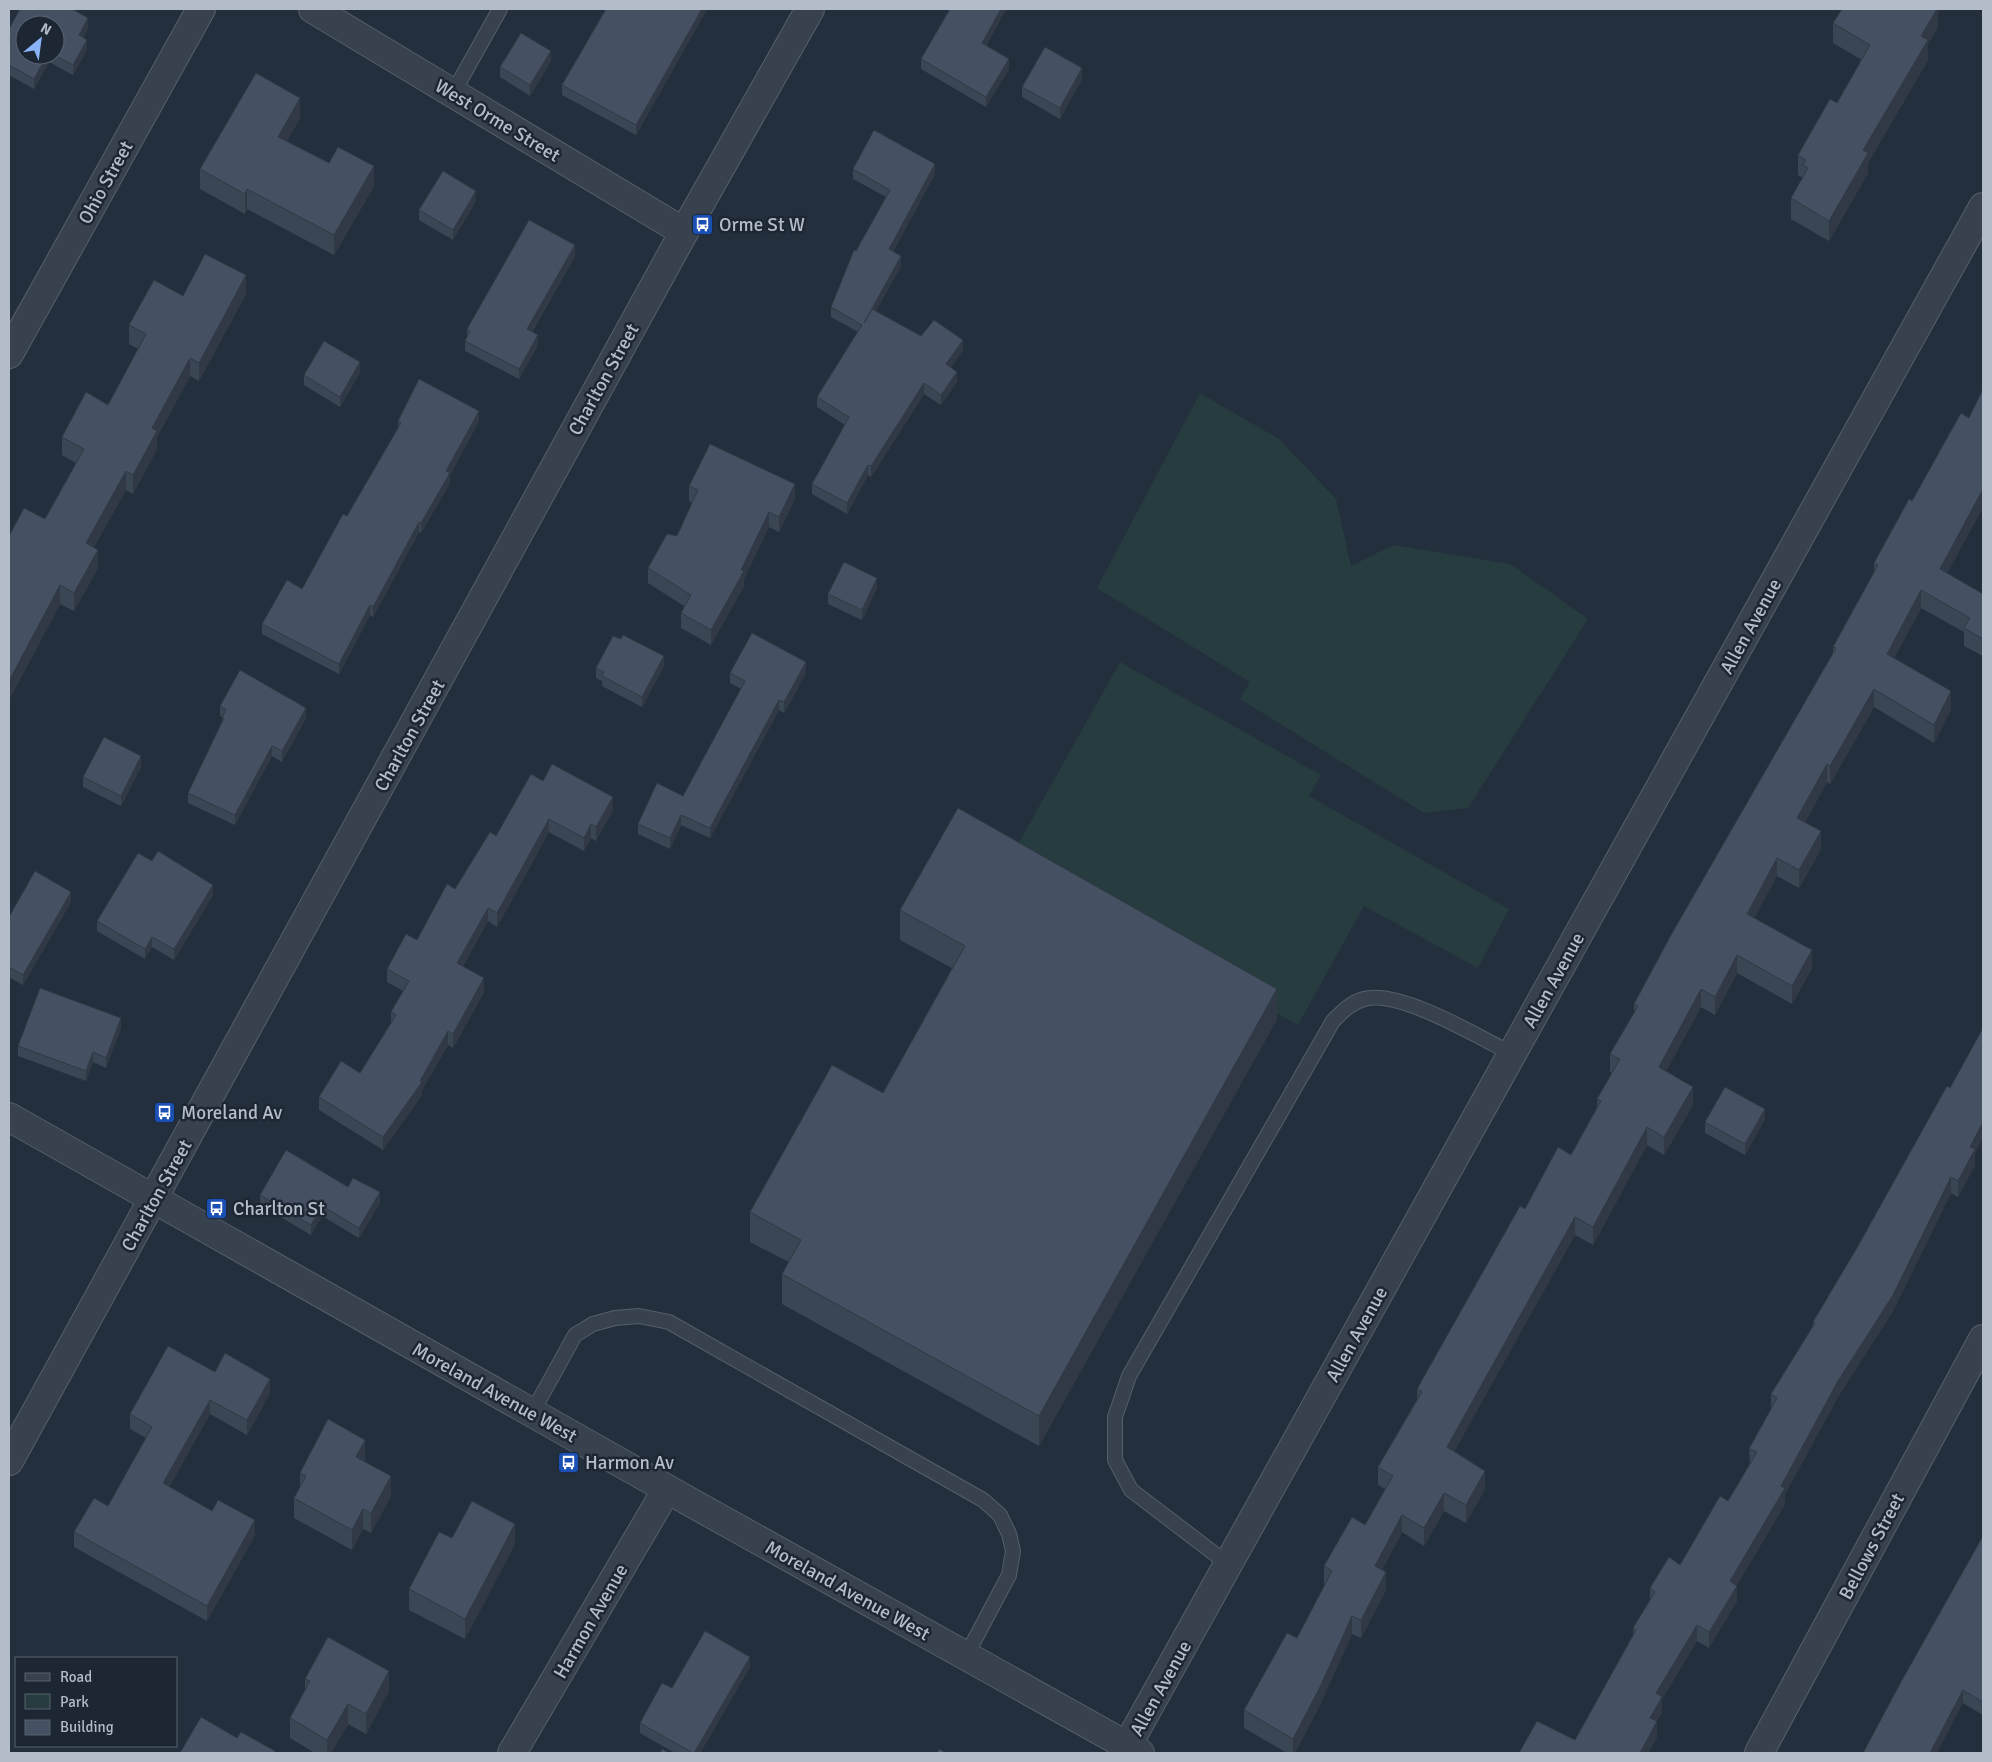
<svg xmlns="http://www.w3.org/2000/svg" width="1992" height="1762" font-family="Signika,sans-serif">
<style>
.green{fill:#263c3f}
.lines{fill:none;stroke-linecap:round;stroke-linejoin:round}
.service-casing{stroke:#565f6c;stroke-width:16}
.minor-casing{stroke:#565f6c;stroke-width:30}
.tertiary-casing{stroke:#565f6c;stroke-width:30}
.service{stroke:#38414e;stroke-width:14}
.minor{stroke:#38414e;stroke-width:28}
.tertiary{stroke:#38414e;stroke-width:28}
.wall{fill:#3b4654;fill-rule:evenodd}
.shaded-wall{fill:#303945}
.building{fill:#455162;stroke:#303945}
.labels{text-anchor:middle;stroke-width:5;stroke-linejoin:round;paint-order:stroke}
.street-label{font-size:19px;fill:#b4bcc9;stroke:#1d2633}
.poi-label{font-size:19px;fill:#b4bcc9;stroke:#1d2633;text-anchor:start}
</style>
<rect width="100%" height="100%" fill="#242f3e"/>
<g class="green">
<path d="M1200,393l79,46 57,60 15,67 42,-21 117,19 78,55 -120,189 -44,5 -184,-114 10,-17 -153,-94z"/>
<path d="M1120,662l201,113 -12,21 200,113 -31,59 -114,-62 -66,119 -290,-163z"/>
</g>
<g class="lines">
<defs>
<g id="service">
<path d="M453,93l47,-84"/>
<path d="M532,1413l43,-78 18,-11 22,-6 24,-2 30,6 314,178 17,15 9,19 4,17 -4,24 -43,81"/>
<path d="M1228,1564l-97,-74 -16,-30v-43l14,-41 204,-355c10,-10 17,-18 31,-22 35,-10 115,38 148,55"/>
</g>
<g id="minor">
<path d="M313,9l371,223"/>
<path d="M9,354l192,-345"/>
<path d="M512,1753l155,-264"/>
<path d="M1123,1753l860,-1546"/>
<path d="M1759,1753l224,-414"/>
</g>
<g id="tertiary">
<path d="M9,1117l658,372 473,264"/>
<path d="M9,1461l675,-1229 126,-223"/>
</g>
</defs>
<use href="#service" class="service-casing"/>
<use href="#minor" class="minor-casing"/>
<use href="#tertiary" class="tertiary-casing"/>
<use href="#service" class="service"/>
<use href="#minor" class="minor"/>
<use href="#tertiary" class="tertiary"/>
</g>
<g class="wall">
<path d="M20,9h52l16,9v10l-5,10 4,2v10l-14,25 -24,-13 -15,27 -25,-14v-46zM25,25h30v30h-30z"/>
<path d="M606,9h101l-71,126 -74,-40v-10z"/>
<path d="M950,9h56l-20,37 23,23 -23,38 -65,-38v-10z"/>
<path d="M1938,13v14l-10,17v16l-60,103v10l-39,68 -38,-22v-21l12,-20 -5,-3v-20l39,-52 25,-43 -29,-17v-20z"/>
<path d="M551,61l-21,35 -30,-19v-10z"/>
<path d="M1082,79l-22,40 -38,-22v-10z"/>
<path d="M300,118l-13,23 87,45 -40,69 -87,-46 -2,5 -45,-25v-20z"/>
<path d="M853,169l82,5 -42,78 8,14 -25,45 45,25 42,14 -12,17 6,15 -16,23 -17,-11 -53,83 -3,-2 -21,39 -35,-20v-10l33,-59 -28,-18v-10l41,-65 -27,-15v-10l25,-56 30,-54 -33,-18z"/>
<path d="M476,201l-23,39 -34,-20v-10z"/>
<path d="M575,256l-43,76 6,13 -19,34 -54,-28v-10l2,-4v-8z"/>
<path d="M246,294l-47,87 -9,-5 -33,61v12l-24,45 -7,-4 -32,57 4,21 -24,43 -14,-7 -51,96v-164l36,-17 31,-56 -14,-8v-18l46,-32 30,-56 -9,-5v-19l54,-29z"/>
<path d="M360,372l-20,35 -36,-22v-10z"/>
<path d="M1983,389v118l-36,66 36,21v62l-19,-10v-14l-43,-24 -27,50 57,51 -17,34 -60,-36 -44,77 -3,-2 -22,40 16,27 -22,39 -22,-12 -23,42 58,50 -20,36 -55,-31 -22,42 -14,-8 -35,64 27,34 -29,50 -17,-10 -54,100 -18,-10 -121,216 31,38 -19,34 -22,-12 -20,35 -22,-14 -20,38 4,20 -25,48 -9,-4 -32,71 -25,48h-8l-43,-25v-18l53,-72 28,-54h-1v-18l41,-41 20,-36 -7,-4v-18l39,-68v-10l108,-180 46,-54 26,-48v-8l15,-26 -2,-1v-18l24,-41v-9l199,-351v-6l41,-75v-9l38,-62 57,-83z"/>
<path d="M398,421h81l-29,54v8l-29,50 -2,-1 -46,85 -3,-2 -31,59 -77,-40v-10l40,-35 45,-73 51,-88z"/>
<path d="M689,486l106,13 -16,33 -10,-5 -25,52v7l-33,59 -30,-17v-15l3,-7 -36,-23v-15l29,-32 15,-33 -3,-2z"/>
<path d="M877,588l-15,32 -34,-16v-10z"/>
<path d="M664,666l-22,41 -40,-21v-5l-6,-3v-10z"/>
<path d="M730,673h76l-22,40 -5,-3 -69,128 -29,-13 -11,24 -32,-15v-10l45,-28 58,-107 -11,-6z"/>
<path d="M220,706l86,12 -24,44 -10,-6 -37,69 -47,-22v-10l34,-72v-4l-2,-1z"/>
<path d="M141,767l-20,39 -38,-19v-10z"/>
<path d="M543,781l70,29 -17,31 -5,-3 -7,13 -35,-19 -52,95 -9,-6 -25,45 21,26 -31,56 -5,-3 -26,45v5l-39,55 -64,-40v-13l41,-24 31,-49v-12l12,-21 -16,-9v-13l30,-29 38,-51 41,-53z"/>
<path d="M213,895l-39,65 -22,-13 -7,12 -48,-28v-10z"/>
<path d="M71,902l-48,83 -14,-8v-60z"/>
<path d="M900,910l377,109 -238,427 -257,-142v-30l7,-12 -39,-20v-30l133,-119 69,-125 -52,-28z"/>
<path d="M121,1028l-15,40 -13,-6 -7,19 -68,-25v-10z"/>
<path d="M1765,1119l-20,36 -40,-22v-11z"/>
<path d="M1975,1153v12l-17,32 -7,-4 -58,118 -55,86 -53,97v10l-48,81v16l-28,47 -12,-7 -35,58v13l-5,9v16l-9,16h-129l56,-13 58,-103v-9l17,-28v-12l30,-23 48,-64 22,-37 -1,-15 22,-39v-16l42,-68v-4l45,-76z"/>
<path d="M348,1187l32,16 -21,35 -37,-22 -11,19 -51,-30v-10z"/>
<path d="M215,1372l55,21 -23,42 -37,-21 -41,73 86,48 -48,86 -133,-74v-15l34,-26 38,-68 -16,-9v-15z"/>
<path d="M365,1460l-1,2 27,34 -20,37 -8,-4 -11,21 -58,-32v-20l6,-10v-15z"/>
<path d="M1983,1536v179l-20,-12 -62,-21z"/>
<path d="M452,1538l63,6 -50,95 -56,-29v-21z"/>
<path d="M750,1667l-50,86h-25l-35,-20v-10l32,-35z"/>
<path d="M305,1679l84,12 -23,43 -18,-10 -17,29h-16l-25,-15v-20l15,-28z"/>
</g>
<g class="shaded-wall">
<path d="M702,9h5l-71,126v-10z"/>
<path d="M1001,9h5l-24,44v-10z"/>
<path d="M1932,9h8l-2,4v14l-10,17v16l-60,103v10l-39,68v-20l34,-71 58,-114z"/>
<path d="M88,18v10l-9,18v-11z"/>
<path d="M87,40v10l-14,25v-10z"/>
<path d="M551,51v10l-21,35v-11z"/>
<path d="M47,55h2v7l-15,27v-10z"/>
<path d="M1009,59v10l-23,38v-10z"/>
<path d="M1082,68v11l-22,40v-11z"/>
<path d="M300,98v20l-22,39v-20z"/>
<path d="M935,164v10l-46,85v-10z"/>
<path d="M374,166v20l-40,69v-20z"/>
<path d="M247,189v20l-2,5v-20z"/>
<path d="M476,191v10l-23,39v-10z"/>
<path d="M575,245v11l-48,83v-10z"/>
<path d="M901,256v10l-37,67v-10z"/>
<path d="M246,275v19l-47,87v-18z"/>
<path d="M538,335v10l-19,34v-10z"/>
<path d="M963,340v10l-17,24v-10z"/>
<path d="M190,358v18l-33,61v12l-24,45v-19l19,-47z"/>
<path d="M360,362v10l-20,35v-10z"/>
<path d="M957,372v10l-16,23v-10z"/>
<path d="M924,383v11l-53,83v-11z"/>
<path d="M479,411v10l-29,54v8l-29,50v-10l25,-52z"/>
<path d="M868,465v10l-21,39v-11z"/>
<path d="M126,471v19l-40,71v-18z"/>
<path d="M795,484v15l-16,33v-15z"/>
<path d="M1983,489v18l-43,80v-18z"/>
<path d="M769,512v15l-25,52v7l-33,59v-15z"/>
<path d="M419,522v10l-46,85v-10z"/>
<path d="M98,550v18l-24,43v-18z"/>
<path d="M877,578v10l-15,32v-10z"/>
<path d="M60,585v19l-51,96v-19z"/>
<path d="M1921,590v18l-34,64v-18z"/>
<path d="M370,605v10l-31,59v-10z"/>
<path d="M664,656v10l-22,41v-10z"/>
<path d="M806,662v11l-22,40v-11z"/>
<path d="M1874,689v18l-44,77v-18z"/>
<path d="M1951,691v18l-17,34v-18z"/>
<path d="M779,700v10l-69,128v-10z"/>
<path d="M306,708v10l-24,44v-11z"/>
<path d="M272,746v10l-37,69v-10z"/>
<path d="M141,756v11l-20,39v-10z"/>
<path d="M1827,764v18l-30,53v-17z"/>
<path d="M613,797v13l-17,31v-14z"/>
<path d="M681,815v10l-11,24v-11z"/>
<path d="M549,819v13l-52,95v-14z"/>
<path d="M591,824v14l-7,13v-13z"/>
<path d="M1821,831v18l-22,39v-18z"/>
<path d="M1777,858v18l-30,56v-18z"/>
<path d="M213,885v10l-39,65v-11z"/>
<path d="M71,892v10l-48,83v-10z"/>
<path d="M488,908v13l-31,55v-13z"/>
<path d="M152,937v10l-7,12v-10z"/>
<path d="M1812,950v18l-20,36v-18z"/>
<path d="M1737,955v18l-22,42v-18z"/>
<path d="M484,978v14l-31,56v-14z"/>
<path d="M1277,989v30l-238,427v-30z"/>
<path d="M1701,989v18l-42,78v-18z"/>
<path d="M121,1018v10l-15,40v-10z"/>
<path d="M448,1031v14l-26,45v5l-39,55v-13l37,-56z"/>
<path d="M93,1052v10l-7,19v-10z"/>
<path d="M1693,1087v18l-29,50v-18z"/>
<path d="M1765,1109v10l-20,36v-11z"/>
<path d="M1983,1122v16l-8,15v12l-17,32v-16l12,-34z"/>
<path d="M1647,1127v18l-54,100v-18z"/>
<path d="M1951,1177v16l-58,118 -55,86 -53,97v10l-55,93v-16l51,-95 57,-105z"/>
<path d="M380,1192v11l-21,35v-10z"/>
<path d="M322,1206v10l-11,19v-10z"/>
<path d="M1575,1217v18l-128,230v-18z"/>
<path d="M10,1220v16l-1,1v-15z"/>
<path d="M270,1379v14l-23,42v-15z"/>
<path d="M210,1400v14l-47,84v-15z"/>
<path d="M365,1440v20l-9,17v-20z"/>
<path d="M1485,1471v18l-19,34v-18z"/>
<path d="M391,1476v20l-20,37v-20z"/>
<path d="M1444,1493v18l-20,35v-18z"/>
<path d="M363,1509v20l-11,21v-20z"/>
<path d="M1402,1515v17l-27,52v-18z"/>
<path d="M255,1520v15l-48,86v-15z"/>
<path d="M515,1524v20l-50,95v-20z"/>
<path d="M1386,1572v18l-25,48v-18z"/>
<path d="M1737,1586v15l-28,47v-16z"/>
<path d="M1352,1616v18l-32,71 -25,48h-2v-14z"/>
<path d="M1697,1625v16l-35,58v13l-7,13 2,-4v16l-9,16h-8l10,-35 6,-25z"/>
<path d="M750,1657v10l-50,86h-6z"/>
<path d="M389,1671v20l-23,43v-20z"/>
<path d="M1963,1690v13l-26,50h-7z"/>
<path d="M348,1704v20l-17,29h-4v-13z"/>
</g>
<g class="building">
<path d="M20,9h52l16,9 -9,17 8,5 -14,25 -19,-10 1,-30h-30v30h22l-13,24 -25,-14v-36z"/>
<path d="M606,9h96l-66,116 -74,-40z"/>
<path d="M950,9h51l-19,34 27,16 -23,38 -65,-38z"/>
<path d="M1842,9h95l-16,27 7,4 -65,110 5,3 -39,68 -38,-23 17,-30 -5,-3 3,-5 -8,-5 32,-56 7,4 33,-58 -37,-22z"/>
<path d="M521,33l30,18 -21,34 -30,-18z"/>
<path d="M1045,47l37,21 -22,40 -38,-21z"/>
<path d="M256,73l44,25 -22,39 51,26 9,-16 36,19 -40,69 -87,-46 -2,5 -45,-25z"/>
<path d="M874,130l61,34 -46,85 12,7 -37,67 8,-14 49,27 13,-16 29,20 -17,24 11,8 -16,23 -17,-12 -53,83 -3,-1 -21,38 -35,-19 37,-67 -32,-20 45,-72 -31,-18 23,-57 2,1 34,-61 -37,-21z"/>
<path d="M443,171l33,20 -23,39 -34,-20z"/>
<path d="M529,220l46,25 -48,84 11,6 -19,34 -54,-28 5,-10 -3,-2z"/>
<path d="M205,254l41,21 -47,88 -9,-5 -38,70 5,3 -24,44 -7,-4 -40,72 12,7 -24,43 -14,-8 -51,96v-145l15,-28 21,11 39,-70 -22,-12 24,-45 22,13 38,-71 -17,-9 25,-45 29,16z"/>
<path d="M324,341l36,21 -20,35 -36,-22z"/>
<path d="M419,379l60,32 -33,60 4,2 -29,50 -2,-1 -46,85 -3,-2 -31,59 -77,-40 25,-44 15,9 41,-75 4,2 54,-93 -3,-2z"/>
<path d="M1983,389v100l-43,80 43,25v45l-19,-11 6,-10 -49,-28 -34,64 64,37 -17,34 -60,-36 -44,77 -3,-2 -30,54 24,13 -22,39 -22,-12 -30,56 65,36 -20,36 -55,-31 -22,42 -14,-8 -42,78 34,20 -29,50 -17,-10 -54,100 -18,-10 -128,230 38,24 -19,34 -22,-12 -20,35 -22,-13 -27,51 11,6 -25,48 -9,-4 -32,71 -27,52 -49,-29 43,-77 10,5 35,-67 -8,-5 28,-49 13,8 28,-49 -15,-9 44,-75 -5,-3 103,-183 5,3 33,-62 13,8 30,-54 -4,-2 23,-40 -10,-5 28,-48 -4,-2 37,-69 165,-287 -3,-1 45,-82 -4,-2 35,-64 3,2 49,-88 8,5z"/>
<path d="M710,444l85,40 -16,33 -10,-5 -28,58 3,1 -33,59 -30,-17 10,-18 -43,-27 19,-34 10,2 21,-46 -9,-4z"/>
<path d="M844,562l33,16 -15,32 -34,-16z"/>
<path d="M752,633l54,29 -22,40 -5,-2 -69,128 -29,-13 -11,23 -32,-14 19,-41 26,13 62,-115 -15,-8z"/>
<path d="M623,635l41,21 -22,41 -40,-21 2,-4 -8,-4 17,-32 8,3z"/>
<path d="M240,670l66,38 -24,43 -10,-5 -37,69 -47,-22 36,-75 -2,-1 4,-7 -6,-4z"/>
<path d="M104,737l37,19 -20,40 -38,-19z"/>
<path d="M552,764l61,33 -17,30 -5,-3 -7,14 -35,-19 -52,94 -9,-5 -31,55 27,15 -31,56 -5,-3 -28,50 2,1 -39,55 -64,-40 22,-36 19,12 36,-58 -5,-3 18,-31 -22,-12 19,-35 11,6 30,-56 8,5 35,-57 6,4 35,-62 12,7z"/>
<path d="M958,808l319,181 -238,427 -257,-142 19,-34 -51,-28 82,-147 51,28 82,-147 -65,-36z"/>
<path d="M158,851l55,34 -39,64 -22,-12 -7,12 -48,-28 41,-68 14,8z"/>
<path d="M35,871l36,21 -48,83 -14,-8v-50z"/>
<path d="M40,988l81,30 -15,40 -13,-6 -7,19 -68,-25z"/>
<path d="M1983,1028v94l-13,25 5,2 -17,32 -7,-4 -58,118 -55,86 -57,105 4,2 -55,93 7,5 -28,46 -12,-7 -41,68 6,4 -12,21 7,3 -17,32h-121l18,-32 38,19 61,-110 -3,-2 22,-36 -5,-4 19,-31 11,8 40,-69 8,5 29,-49 -8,-3 28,-51 -6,-4 44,-71 -2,-1 45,-76 89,-160 3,2z"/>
<path d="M1725,1087l40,22 -20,35 -40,-22z"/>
<path d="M286,1150l62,37 5,-9 27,14 -21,36 -37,-22 -11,19 -51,-30z"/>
<path d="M168,1346l47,26 10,-19 45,26 -23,41 -37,-20 -47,83 49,28 6,-11 37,20 -48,86 -133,-74 20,-34 14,8 44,-79 -22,-13z"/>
<path d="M328,1419l37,21 -9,17 35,19 -20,37 -8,-4 -11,21 -58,-32 12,-22 -6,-3z"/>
<path d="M472,1501l43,23 -50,95 -56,-30 30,-57 13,6z"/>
<path d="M1983,1536v166l-20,-12 -33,63h-67l38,-71z"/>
<path d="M705,1631l45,26 -56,96h-1l-53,-30 22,-40 10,5z"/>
<path d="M328,1637l61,34 -23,43 -18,-10 -21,36 -37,-22 20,-37 -5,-2z"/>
<path d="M201,1717l36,21 4,-6 34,19 -1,2h-94z"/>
<path d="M662,1749l7,4h-9z"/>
<path d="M939,1749l7,4h-9z"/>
</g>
<defs>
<symbol id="bus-square" viewBox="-11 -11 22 22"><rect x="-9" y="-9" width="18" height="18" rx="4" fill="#1a4fb4" stroke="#1d2633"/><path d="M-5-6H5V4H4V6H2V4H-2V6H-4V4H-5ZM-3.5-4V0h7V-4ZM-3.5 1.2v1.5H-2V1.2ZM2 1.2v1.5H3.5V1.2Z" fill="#fff"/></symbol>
</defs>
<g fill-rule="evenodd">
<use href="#bus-square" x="690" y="212" width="25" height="25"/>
<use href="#bus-square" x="152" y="1100" width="25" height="25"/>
<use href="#bus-square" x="204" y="1196" width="25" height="25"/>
<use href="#bus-square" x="556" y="1450" width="25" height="25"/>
</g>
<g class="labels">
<g class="street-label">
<text transform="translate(498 120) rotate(31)" y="7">West Orme Street</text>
<text transform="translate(105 182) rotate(-61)" y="7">Ohio Street</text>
<text transform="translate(603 379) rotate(-61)" y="7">Charlton Street</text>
<text transform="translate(1750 626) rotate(-61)" y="7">Allen Avenue</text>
<text transform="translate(409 735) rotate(-61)" y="7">Charlton Street</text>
<text transform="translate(1553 980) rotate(-61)" y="7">Allen Avenue</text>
<text transform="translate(156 1195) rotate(-61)" y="7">Charlton Street</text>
<text transform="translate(1356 1334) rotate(-61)" y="7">Allen Avenue</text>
<text transform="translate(495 1392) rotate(29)" y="7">Moreland Avenue West</text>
<text transform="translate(1871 1546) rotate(-62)" y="7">Bellows Street</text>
<text transform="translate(848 1590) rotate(29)" y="7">Moreland Avenue West</text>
<text transform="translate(590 1621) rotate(-60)" y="7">Harmon Avenue</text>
<text transform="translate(1160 1688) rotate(-61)" y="7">Allen Avenue</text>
</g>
<g class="poi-label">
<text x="719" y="231">Orme St W</text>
<text x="181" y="1119">Moreland Av</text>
<text x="233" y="1215">Charlton St</text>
<text x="585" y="1469">Harmon Av</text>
</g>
</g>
<rect width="1992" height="1762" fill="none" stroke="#b4bcc9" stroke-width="20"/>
<rect x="15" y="1657" width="162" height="90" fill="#1d2633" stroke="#59626f"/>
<rect x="25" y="1673" width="25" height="8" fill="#38414e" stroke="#59626f"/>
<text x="60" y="1682" font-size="15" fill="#b4bcc9">Road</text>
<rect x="25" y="1694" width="25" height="15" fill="#263c3f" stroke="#59626f"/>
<text x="60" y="1707" font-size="15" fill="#b4bcc9">Park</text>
<rect x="25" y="1720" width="25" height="15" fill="#455162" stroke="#59626f"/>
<text x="60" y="1732" font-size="15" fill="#b4bcc9">Building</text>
<g transform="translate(40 40) rotate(29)"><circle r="24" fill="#1d2633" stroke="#59626f"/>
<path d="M0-4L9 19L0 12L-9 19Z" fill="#8ab4f8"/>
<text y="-8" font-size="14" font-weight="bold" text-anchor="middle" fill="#b4bcc9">N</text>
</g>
</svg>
